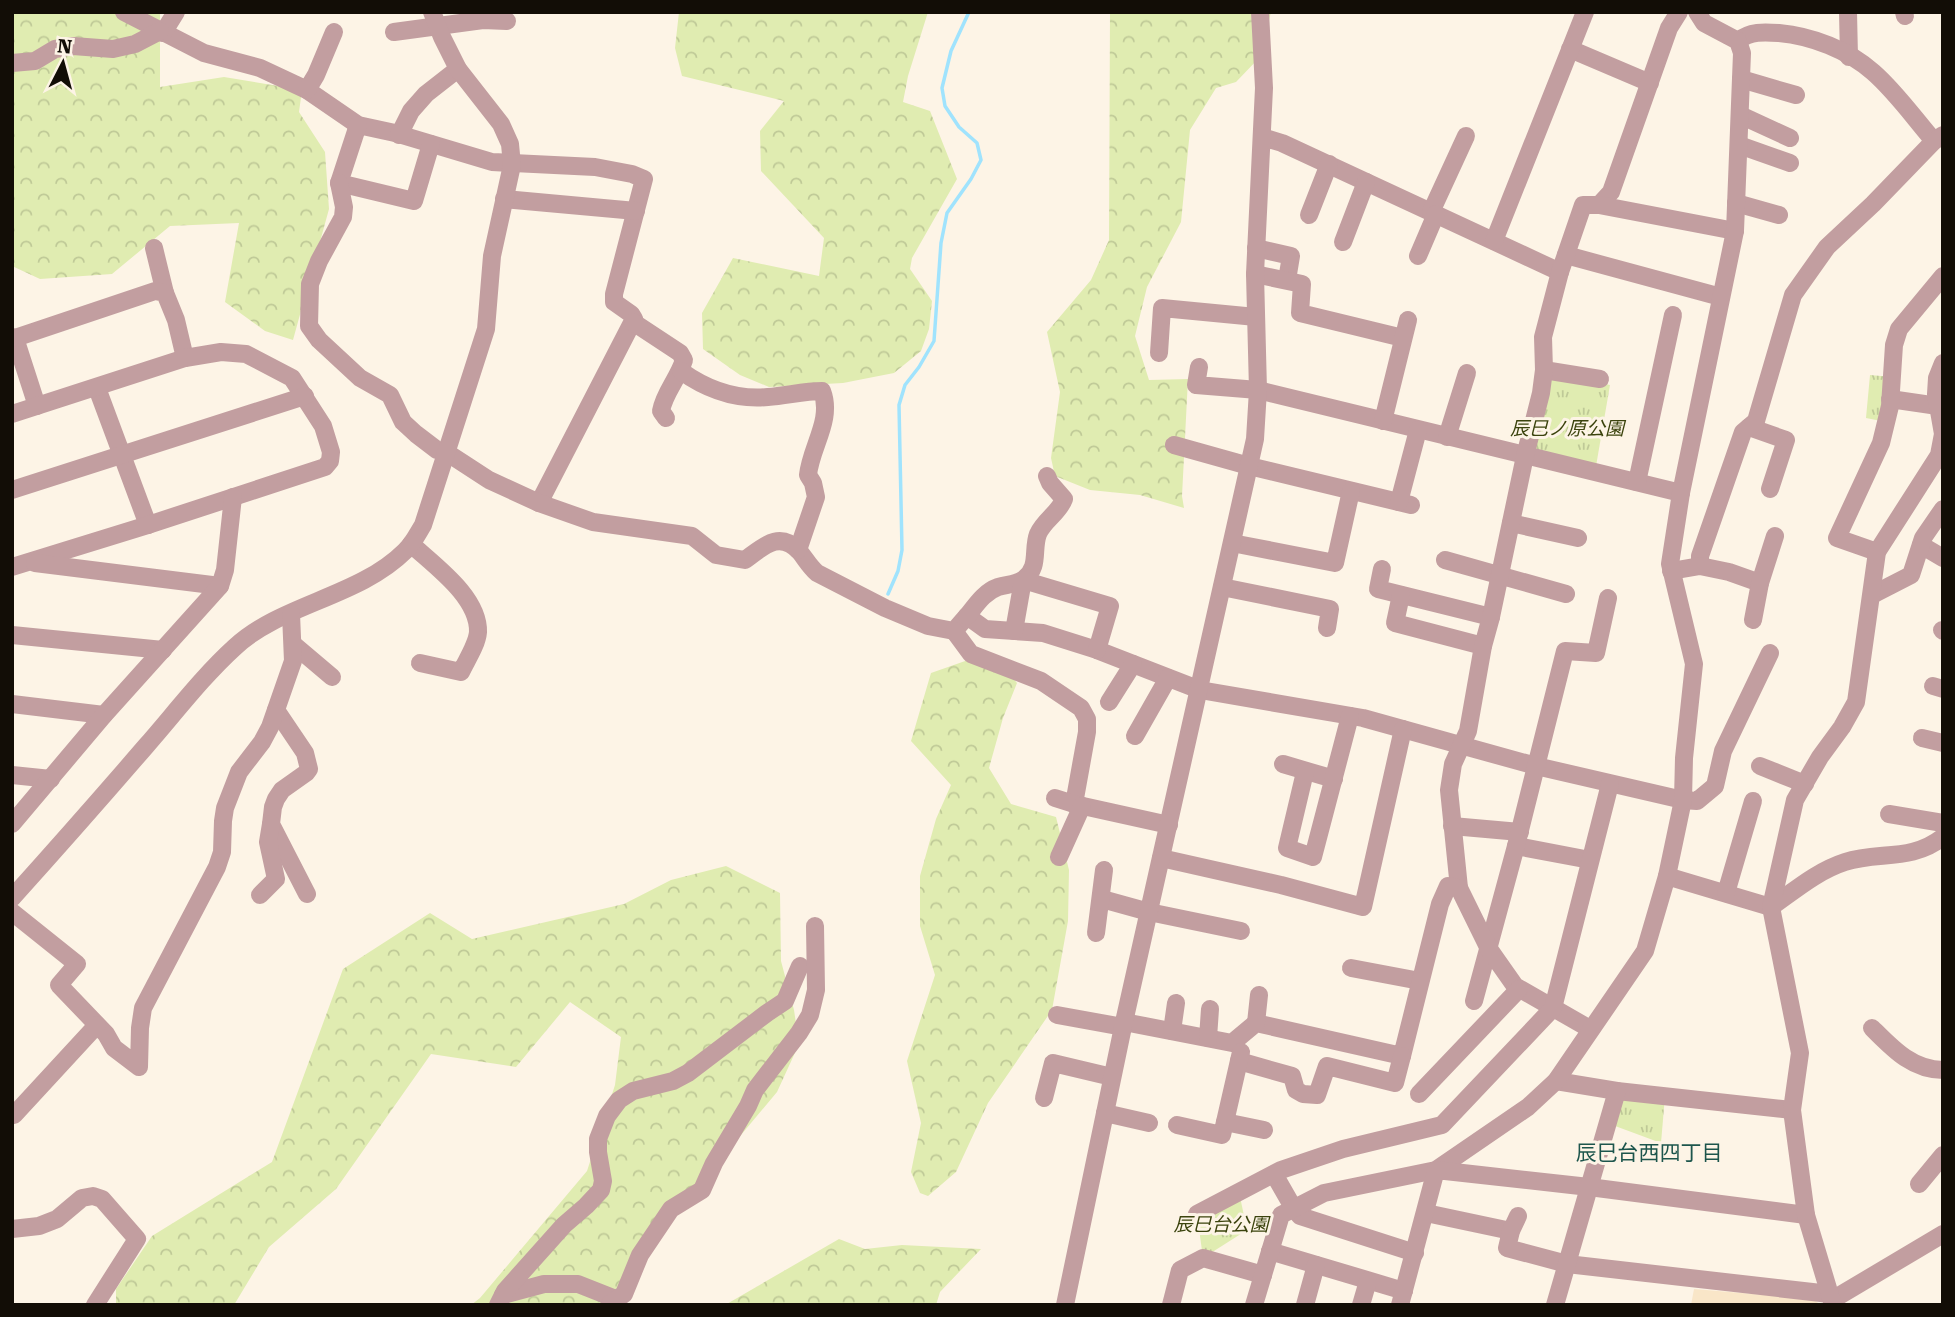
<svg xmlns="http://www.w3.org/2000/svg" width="1955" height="1317" font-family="'Roboto Serif','Noto Sans JP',serif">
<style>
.built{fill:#f9e6c8}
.grass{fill:url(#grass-tufts)}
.forest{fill:url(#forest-crowns)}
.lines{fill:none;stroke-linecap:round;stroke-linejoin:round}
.stream{stroke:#a0e3fd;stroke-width:3.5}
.minor{stroke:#c29ea0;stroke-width:18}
.labels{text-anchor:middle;stroke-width:6;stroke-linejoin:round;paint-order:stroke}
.park-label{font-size:19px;font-style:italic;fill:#3b430d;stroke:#fdf4e6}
.neighbourhood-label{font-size:21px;fill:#1d554c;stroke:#fdf4e6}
</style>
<defs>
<pattern id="grass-tufts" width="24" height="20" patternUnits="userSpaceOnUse" patternTransform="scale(1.75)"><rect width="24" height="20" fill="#e0ecb1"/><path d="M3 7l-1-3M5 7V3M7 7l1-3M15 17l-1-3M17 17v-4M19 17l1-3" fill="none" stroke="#bfc997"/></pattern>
<pattern id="forest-crowns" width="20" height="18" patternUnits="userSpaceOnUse" patternTransform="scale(1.75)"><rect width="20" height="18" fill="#e0ecb1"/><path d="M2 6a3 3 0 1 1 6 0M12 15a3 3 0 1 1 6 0" fill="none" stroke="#bfc997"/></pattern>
</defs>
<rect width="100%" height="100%" fill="#fdf4e6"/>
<path class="built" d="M1694,1289l120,10 6,6h-129z"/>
<g class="grass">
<path d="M1544,370l66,15 -15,87 -70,-16z"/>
<path d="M1870,375l22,2 -6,45 -20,-4z"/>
<path d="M1617,1091l48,5 -4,47 -54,-20z"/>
<path d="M1239,1192l8,38 -44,28 -6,-44z"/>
</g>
<g class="forest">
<path d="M12,12h148v75l64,-10 78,13 -3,22 26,40 4,57 -36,131 -28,-9 -40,-29 14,-79 -69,3 -58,48 -72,5 -28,-13z"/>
<path d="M679,12h249l-20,64 -5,26 27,9 27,68 -45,79 -2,11 22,32 -3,28 -8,22 -27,22 -51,10 -74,4 -29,-12 -37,-26 -1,-36 31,-55 86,18 5,-38 -63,-67 -1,-40 24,-30 -102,-25 -7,-28z"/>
<path d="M1110,12h161l-11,45 -24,25 -20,6 -26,42 -9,92 -34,65 -12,49 14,44 39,-1 -6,117 2,12 -44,-13 -50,-5 -35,-14 -4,-18 9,-66 -13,-60 44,-52 18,-40z"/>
<path d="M992,653l25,30 -14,35 -14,50 22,36 45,13 13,53 -1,51 -16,89 -64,93 -32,69 -28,24 -8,-3 -9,-21 10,-49 -14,-62 28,-86 -15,-49v-50l16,-57 15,-34 -40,-44 20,-68 37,-13z"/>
<path d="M726,866l54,27 1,68 13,49 5,34 -22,48 -139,166 -19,47h-148l9,-7 107,-127 28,-86 6,-48 -51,-35 -54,65 -85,-13 -95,135 -67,58 -35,58h-118v-16l36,-53 120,-74 71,-193 87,-56 42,26 152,-35 47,-24z"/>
<path d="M839,1239l26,10 37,-4 79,4 -41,43 -4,13h-211z"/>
</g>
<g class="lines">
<path class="stream" d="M888,594l10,-23 4,-21 -3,-145 6,-20 14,-18 15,-26 7,-98 6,-30 24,-34 10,-19 -4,-17 -18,-16 -14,-21 -3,-18 9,-37 18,-39"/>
<g class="minor">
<path d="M124,12l80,41 56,15 47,22 51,35 37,8 97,29 103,5 37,7 12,5 -30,115v8l17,12 3,5 -95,184"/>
<path d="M1848,12l1,45"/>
<path d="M1904,12l1,4"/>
<path d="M394,32l89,-12 24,1"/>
<path d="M163,33l13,-21"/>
<path d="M1738,41c12,-10 26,-9 41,-8 33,3 69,17 94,39 23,20 41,46 61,69"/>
<path d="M1570,49l80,34"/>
<path d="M12,63l23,-2 20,-12 18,-3 40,3 22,-5 25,-13"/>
<path d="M1741,79l55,16"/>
<path d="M307,90l9,-15 18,-43"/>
<path d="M1740,115l50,23"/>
<path d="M358,125l-19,58 75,18 17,-57"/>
<path d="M399,135l12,-24 15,-17 32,-25"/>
<path d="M1262,137l20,6 278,129"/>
<path d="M1739,145l51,18"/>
<path d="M339,183l5,24 -1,10 -24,44 -9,23 -1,42 10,14 41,38 30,17 13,27 13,12 21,16 9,2 43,28 50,23 54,19 99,14 24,19 29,5c18,-13 34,-30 54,-9 6,7 10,15 18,22l68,35 43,18 26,5 13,-15 18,13 58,4 54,17 103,40 163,28 173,48 147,34 14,1 18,-15 8,-35 47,-98"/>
<path d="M504,199l132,12"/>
<path d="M1736,203l43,12"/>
<path d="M1599,205l12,-13 58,-164 10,-16"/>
<path d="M1431,212l35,-76"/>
<path d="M1309,215l20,-51"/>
<path d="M1494,241l91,-229"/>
<path d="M1343,242l23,-60"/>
<path d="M154,248l11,45"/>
<path d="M1256,248l35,8 -4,24"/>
<path d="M1566,255l155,42"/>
<path d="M1418,256l18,-42"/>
<path d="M1255,274l47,10 -2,29 103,25"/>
<path d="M633,322l47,31 4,7c-6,19 -20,33 -23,51l5,7"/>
<path d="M12,337l3,1 22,68"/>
<path d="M15,338l140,-47 10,2 11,27 9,38"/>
<path d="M1159,353l3,-45 94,9"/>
<path d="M1199,367l-3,18 62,5 423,103"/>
<path d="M1544,370l56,9"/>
<path d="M681,371c25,18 55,29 87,26 18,-1 35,-6 54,-6 11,29 -11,55 -14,84l5,8 3,14 -18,53"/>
<path d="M97,388l51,137"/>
<path d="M1890,399l48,7"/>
<path d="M12,414l173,-56 36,-6 25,2 46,24 31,48 8,26 -1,9 -5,6 -177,58 -136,42"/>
<path d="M1383,421l25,-101"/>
<path d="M1749,427l37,13 -16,49"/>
<path d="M1447,437l20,-64"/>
<path d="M1174,445l75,21 162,39"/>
<path d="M1637,482l36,-167"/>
<path d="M12,490l293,-94"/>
<path d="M1399,502l19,-72"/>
<path d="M1511,523l67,15"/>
<path d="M1232,543l103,20 16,-72"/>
<path d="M411,544c24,22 68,53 67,88 -1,13 -12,29 -17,40l-41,-9"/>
<path d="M1921,545l22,13"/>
<path d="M1877,552l-40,-14 44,-95 9,-37 4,-61 5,-16 44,-53"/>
<path d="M1445,560l121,34"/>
<path d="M35,563l185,23"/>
<path d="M1700,566v-10l43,-124 13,-11 37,-126 34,-48 46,-43 61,-63 9,-6"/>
<path d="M1382,569l-4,20 113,28"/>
<path d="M1671,571l29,-5 29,6 31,11"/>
<path d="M1222,587l108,22 -3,19"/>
<path d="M1401,595l-6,28 88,23"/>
<path d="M1872,595l39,-20 12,-37 20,-29"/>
<path d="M967,616c9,-11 17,-24 31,-29 9,-3 18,-2 26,-8 16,-12 8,-29 14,-45 6,-14 21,-21 26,-35l-14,-16 -3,-7"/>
<path d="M1753,620l7,-37 15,-47"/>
<path d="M1942,630l1,1"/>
<path d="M954,631l17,23 70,27 40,27 6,11v13l-13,72"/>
<path d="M1014,631l9,-51 87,26 -13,44"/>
<path d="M12,635l151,15"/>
<path d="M293,644l39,33"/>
<path d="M1933,686l10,3"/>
<path d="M1109,702l24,-38"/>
<path d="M12,704l92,11"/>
<path d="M276,710l29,43 4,16 -3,4 -24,17 -6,9 -3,8 -2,17 36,70"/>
<path d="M1135,736l33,-58"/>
<path d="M1922,738l21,5"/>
<path d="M1283,764l51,15"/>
<path d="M1760,766l45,18"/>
<path d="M1305,772l-18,76 26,9 37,-141"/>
<path d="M12,775l39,4"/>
<path d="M1055,798l19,6 95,21"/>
<path d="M1889,814l54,9"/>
<path d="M12,824l92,-109 116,-129 5,-16 8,-73"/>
<path d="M1452,826l68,6"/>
<path d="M1516,846l74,14"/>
<path d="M1059,857l23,-51"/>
<path d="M1161,858l120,27 82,22 40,-178"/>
<path d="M1667,876l104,31"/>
<path d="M1459,888l-10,-98 4,-26 15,-33 15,-85 8,-29 34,-161 16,-63 3,-23 -1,-33 17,-65 23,-67h16l136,26"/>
<path d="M1726,893l27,-92"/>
<path d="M260,895l16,-16 -8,-37 3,-18"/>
<path d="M12,898c45,-50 90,-101 134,-152 29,-33 56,-69 89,-99 46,-43 124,-50 170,-96 8,-7 13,-18 18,-26l63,-196 6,-73 20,-91 -2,-21 -9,-20 -43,-55 -16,-32 -10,-25"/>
<path d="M1102,899l47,13 92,19"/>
<path d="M1771,907c23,-16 46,-36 74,-45 34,-11 66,0 98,-25"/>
<path d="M12,912l65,52 -18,21 47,49 8,14 25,19 1,-39 3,-20 74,-141 5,-15 1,-31 2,-13 14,-36 23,-30 8,-15 23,-66 -2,-47"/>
<path d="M1096,933l8,-63"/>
<path d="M1351,968l69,13"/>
<path d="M1474,1001l42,-155 49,-195 31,2 12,-55"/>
<path d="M1057,1015l66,12"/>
<path d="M1124,1022l108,21 24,-20 146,33 38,-152 8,-18 11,2 30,61 26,37 75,43"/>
<path d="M1256,1023l3,-28"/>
<path d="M1872,1028c20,20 40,42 71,42"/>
<path d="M1172,1031l4,-28"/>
<path d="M1208,1038l2,-29"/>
<path d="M1239,1061l53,15 4,14 7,4 14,1 10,-29 68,17 7,-27"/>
<path d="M1556,1081l61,10 175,19"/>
<path d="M1419,1094l100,-105"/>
<path d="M1044,1098l9,-35 59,14"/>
<path d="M1105,1113l44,10"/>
<path d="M14,1115l83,-90"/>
<path d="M1225,1122l39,8"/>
<path d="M1177,1125l45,10 19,-83"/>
<path d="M1274,1174l20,35 6,7 115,37"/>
<path d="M1919,1184l24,-29"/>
<path d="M1426,1213l85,18"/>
<path d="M1197,1214l84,-44 62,-21 99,-24 111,-117 57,-224"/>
<path d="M1518,1216l-7,15 -4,17 60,16 263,30"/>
<path d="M12,1229l27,-3 18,-7 25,-21 11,-2 9,3 35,40 -42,66"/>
<path d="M1270,1251l134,40"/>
<path d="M503,1295l41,-11h34l38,15"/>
<path d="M1832,1300l111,-66"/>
<path d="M498,1305l7,-14 59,-66 22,-19 15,-16 2,-9 -5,-29v-13l9,-23 12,-16 14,-9 40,-10 15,-8 79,-60 18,-12 15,-35"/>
<path d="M609,1305l15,-11 16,-39 31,-46 31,-19 12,-27 34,-57 7,-16 44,-57 11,-18 6,-25 -1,-64"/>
<path d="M1065,1305l59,-283 131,-583 3,-49 -3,-116 9,-186 -4,-76"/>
<path d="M1171,1305l9,-35 23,-12 60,17"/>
<path d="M1254,1305l27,-90 43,-22 112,-23 92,-63 28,-26 89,-130 22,-75 16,-76 1,-42 10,-94 -24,-100 11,-71 54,-262 7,-178 -4,-12 -34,-18 -7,-11"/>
<path d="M1305,1305l11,-40"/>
<path d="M1361,1305l7,-24"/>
<path d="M1400,1305l36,-135 153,17 217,28"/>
<path d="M1555,1305l62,-214"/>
<path d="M1833,1305l-27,-90 -14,-105 8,-57 -29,-146 24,-107 25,-43 22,-30 14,-25 21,-150 62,-97 4,-21 -7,-40 1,-16 6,-15"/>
</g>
</g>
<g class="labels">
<g class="park-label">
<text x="1567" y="435">辰巳ノ原公園</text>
<text x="1221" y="1231">辰巳台公園</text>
</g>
<g class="neighbourhood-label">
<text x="1649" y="1160">辰巳台西四丁目</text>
</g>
</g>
<rect width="1955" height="1317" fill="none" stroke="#120d06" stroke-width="28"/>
<g transform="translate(63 63) rotate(6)" stroke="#fdf4e6" stroke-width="5" paint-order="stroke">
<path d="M0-5L12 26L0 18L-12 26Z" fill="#120d06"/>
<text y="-10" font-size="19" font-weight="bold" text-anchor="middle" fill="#120d06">N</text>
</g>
</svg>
